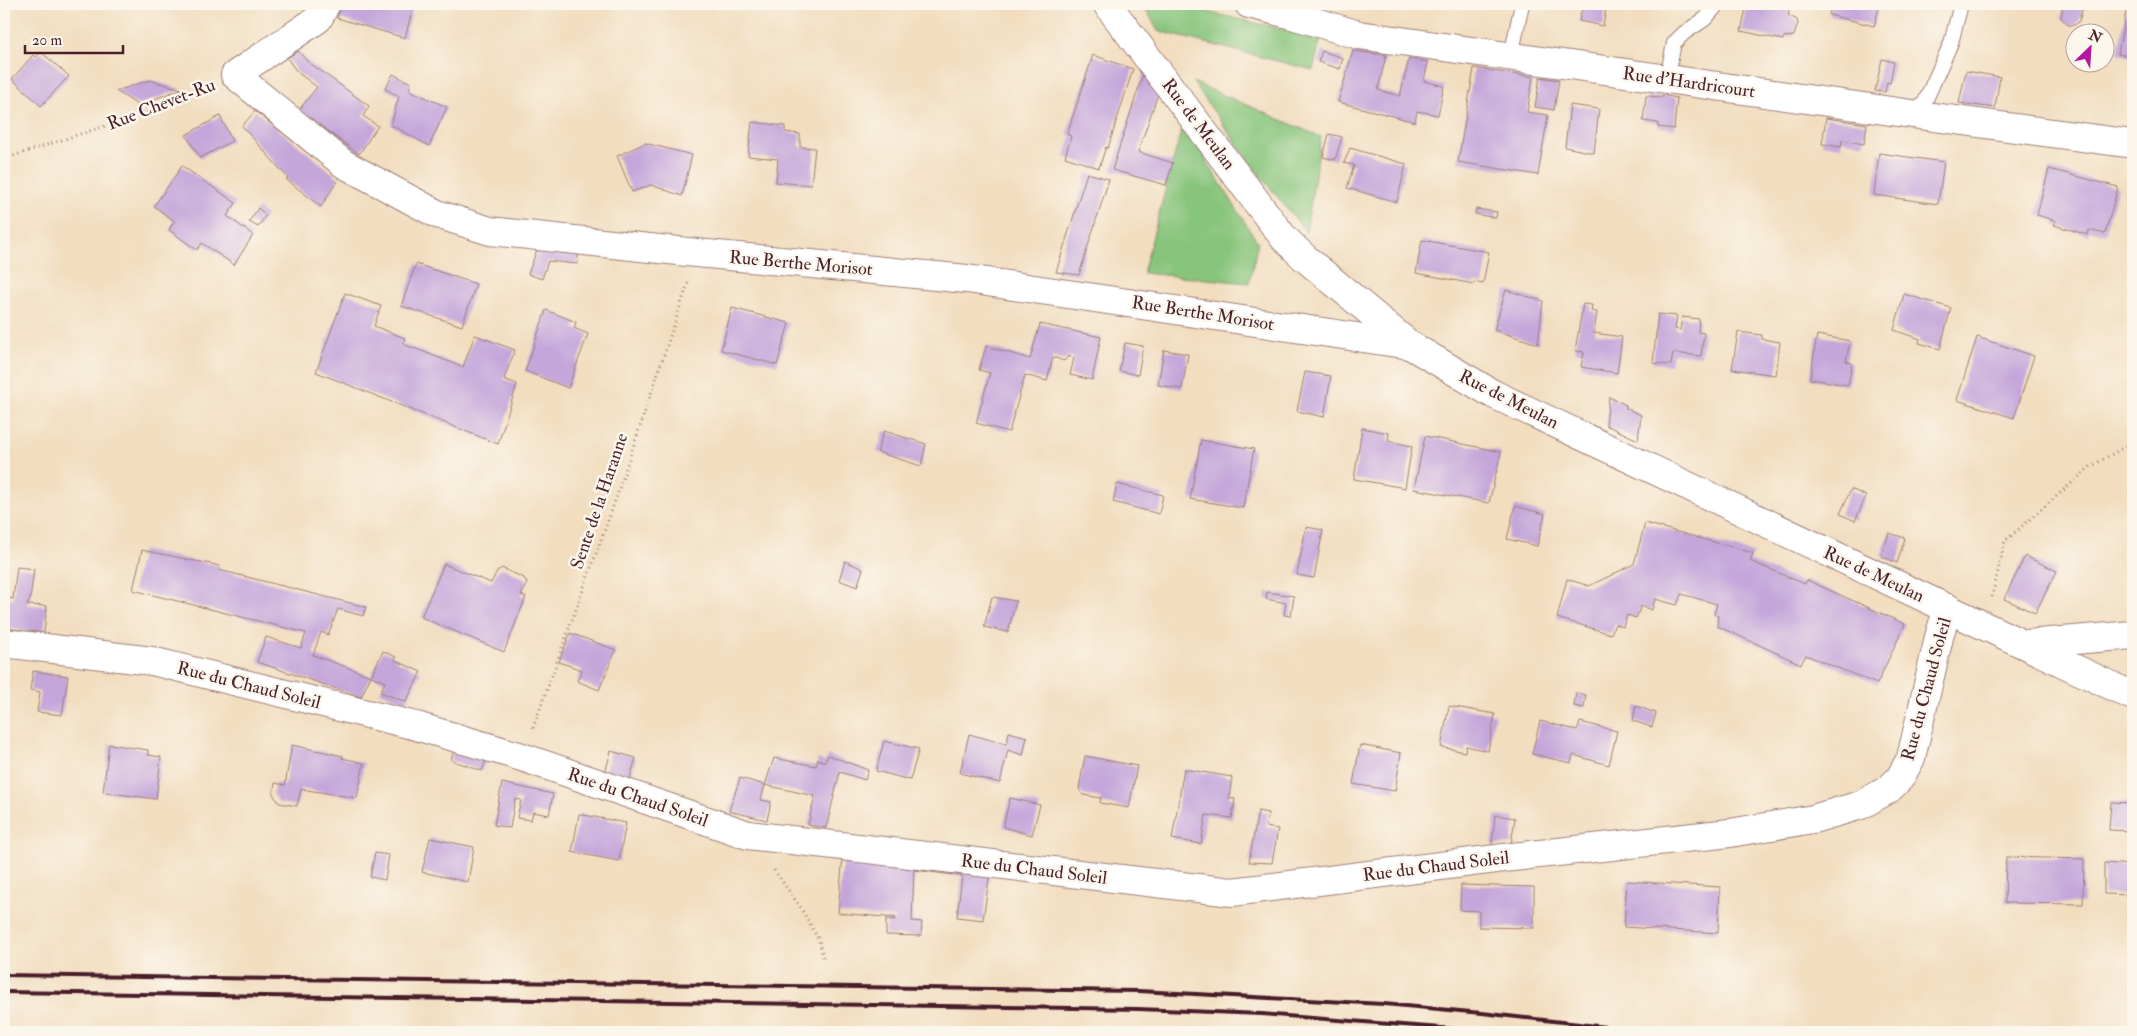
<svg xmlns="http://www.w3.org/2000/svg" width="2137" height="1036" font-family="'IM FELL Double Pica',serif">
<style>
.green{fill:#88c57b;stroke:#697253}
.building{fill:#c4a6da}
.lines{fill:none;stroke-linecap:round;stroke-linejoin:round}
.lane-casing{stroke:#9e7e75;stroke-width:16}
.street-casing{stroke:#9e7e75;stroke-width:30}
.path{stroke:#9e7e75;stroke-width:3;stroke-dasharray:1 4;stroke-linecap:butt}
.lane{stroke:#fff;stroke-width:14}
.street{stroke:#fff;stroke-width:28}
.rail{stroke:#4a1f2b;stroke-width:4}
.labels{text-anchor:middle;stroke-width:5;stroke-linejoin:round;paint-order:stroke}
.street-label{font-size:18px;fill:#4a1f2b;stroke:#fbf7ec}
</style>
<rect width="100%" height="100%" fill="#fbf7ec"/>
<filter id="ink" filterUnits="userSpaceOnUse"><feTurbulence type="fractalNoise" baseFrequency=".02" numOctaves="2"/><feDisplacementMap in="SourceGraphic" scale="10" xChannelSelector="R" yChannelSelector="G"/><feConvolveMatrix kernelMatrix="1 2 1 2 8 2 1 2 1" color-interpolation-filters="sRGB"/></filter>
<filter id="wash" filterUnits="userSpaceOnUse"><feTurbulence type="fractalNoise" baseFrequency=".0096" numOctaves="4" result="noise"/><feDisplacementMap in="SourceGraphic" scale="20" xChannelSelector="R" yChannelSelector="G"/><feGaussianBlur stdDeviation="1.12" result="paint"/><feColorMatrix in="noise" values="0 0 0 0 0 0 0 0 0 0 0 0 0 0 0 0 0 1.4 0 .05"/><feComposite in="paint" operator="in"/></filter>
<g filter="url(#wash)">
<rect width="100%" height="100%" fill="#f2ddbf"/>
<g class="green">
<path d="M1143,4h29l149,34 -8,32 -155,-39z"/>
<path d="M1193,82l128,55 -15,95 -55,-68z"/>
<path d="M1183,124l75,119 -9,40 -106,-10z"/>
</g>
<g id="blocks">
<g class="building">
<path d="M342,4h72l-9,34 -68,-20z"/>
<path d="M1583,4h24l-4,22 -24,-5z"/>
<path d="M1747,4h44l-3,11 9,5 1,3 -4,13 -10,1 -1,3 -42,-9z"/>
<path d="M1832,4h48l-6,22 -45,-11z"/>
<path d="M2063,4h21l-5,17 -4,4h-7l-7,-7z"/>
<path d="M2127,6l6,1v50l-15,-3z"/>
<path d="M298,51l9,10 62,45 -6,10 15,10 -19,28 -60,-44 18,-23 -20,-15 -10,-14z"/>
<path d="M1322,51l21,7 -3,11 -22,-7z"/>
<path d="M1353,51l33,4 -8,35 22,6 9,-37 19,3 -4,19 20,5 -6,29 -21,-4 -2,11 -77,-20z"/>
<path d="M41,52l28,24 -28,30 -29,-27 21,-24 3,2z"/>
<path d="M1093,55l40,14 -25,79 -2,-1 -7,21 -34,-11 6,-21 -4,-2z"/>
<path d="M1882,59l12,3 -4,21 -3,-1 -2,10 -10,-1z"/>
<path d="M1145,68l15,20 -22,64 35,11 -7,22 -54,-15z"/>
<path d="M1474,68l59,9 -6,35 21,3 -10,60 -80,-13z"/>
<path d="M1966,71l34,6 -5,31 -36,-5z"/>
<path d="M393,74l18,9 -2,7 38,17 -18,39 -38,-21 8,-29 -14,-7z"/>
<path d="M1540,77l19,3 -5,30 -19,-3z"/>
<path d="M150,80l31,9 -43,16 -22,-14z"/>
<path d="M1662,95l15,3 -3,31 -16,-2v-4l-15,-2 3,-25 16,1z"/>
<path d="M1570,105l29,4 -5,44 -29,-6z"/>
<path d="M255,111l84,67 -18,29 -35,-28 2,-1 -46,-52z"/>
<path d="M220,116l12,25 -32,17 -14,-23z"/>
<path d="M1826,118l41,6 -3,20 -22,-4 -1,7 -19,-3z"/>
<path d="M752,122l33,4v6l15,2v13l15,1 -4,37 -35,-3 2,-23 -30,-3z"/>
<path d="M1329,134l13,3 -7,23 -12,-3z"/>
<path d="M645,143l47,12 -10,41 -31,-11 -19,7 -15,-36z"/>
<path d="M1350,148l56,16 -9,38 -50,-14 7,-23 -10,-2z"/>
<path d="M1879,153l65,9 -6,42 -64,-9z"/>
<path d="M182,166l54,37 -9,13 26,19 -19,30 -32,-22 -5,7 -28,-20 5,-9 -20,-15z"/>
<path d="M2049,169l69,18 -13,47 -16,-4 -1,5 -34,-10 2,-4 -19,-6z"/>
<path d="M1087,173l22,6 -30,96 -23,-3z"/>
<path d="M258,208l8,7 -8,12 -9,-5z"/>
<path d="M1476,209l21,3 -1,6 -21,-4z"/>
<path d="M1422,240l67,12 -6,32 -9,-2v2l-58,-11z"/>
<path d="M538,247l41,4 -2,13 -29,-3 -6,18 -14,-5z"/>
<path d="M416,264l60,20 -14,42 -61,-20z"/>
<path d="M1506,290l37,11 -5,43 -44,-14z"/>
<path d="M345,293l36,13 -7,20 31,12 -2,6 60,23 12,-32 40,15 -11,29 13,5 -19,60 -182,-72z"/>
<path d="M1904,294l47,14 -11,41 -21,-6 1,-4 -26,-9z"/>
<path d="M1583,304l9,1 -1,6 6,1 -3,21 28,4 -5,36 -36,-6 3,-15 -9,-1z"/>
<path d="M732,308l57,15 -12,42 -56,-15z"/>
<path d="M546,310l30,12 -2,6 14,6 -20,54 -43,-17z"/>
<path d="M1658,314l19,2 -2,13 5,1 2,-13 17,2 -1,13 6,1 -3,23 -28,-3 -2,12 -18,-2z"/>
<path d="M1040,324l61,13 -9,43 -22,-5 4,-17 -5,-2 -5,5 -11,-4 -6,24 -22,-6 -16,57 -33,-9 14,-50 -11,-3 7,-24 44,13z"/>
<path d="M1738,332l24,3v4l18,3 -4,33 -44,-6z"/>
<path d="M1817,335l33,6 -4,20 6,2 -4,22 -38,-6z"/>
<path d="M1977,337l57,19 -20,62 -57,-18z"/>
<path d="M1125,343l18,3 -5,29 -19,-4z"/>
<path d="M1164,350l24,4 -6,35 -24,-4z"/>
<path d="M1305,372l26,4 -7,41 -27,-6z"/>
<path d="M1609,397l17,8v3l15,7 -3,25 -32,-15z"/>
<path d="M1362,428l27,5 -1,8 24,5 -7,42 -51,-9z"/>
<path d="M884,431l42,13 -5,22 -44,-14z"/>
<path d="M1425,436l76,16 -12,51 -75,-14z"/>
<path d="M1201,440l53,9 -11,59 -53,-9z"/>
<path d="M1117,484l46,11 -4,19 -46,-12z"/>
<path d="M1851,489l15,7 -11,25 -15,-7z"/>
<path d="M1515,506l30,8 -8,32 -30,-7z"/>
<path d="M1645,523l108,30 -3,8 55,23 2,-4 98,44 -28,60 -71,-29 -5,9 -84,-38 1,-10 -4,-2 3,-10 -36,-10 -4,11 -22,-6 -3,11 -11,-4 -5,12 -9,-3 -4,12 -8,-3 -4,10 -54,-16 10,-39 22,7 45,-22z"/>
<path d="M1306,527l17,3 -9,48 -17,-3z"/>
<path d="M1889,533l16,5 -8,25 -16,-7z"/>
<path d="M142,550l78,16 -1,4 147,37 -3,9 -25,-7 -10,26 -7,-3 -8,23 58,21 12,-25 13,6 -1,3 26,12 -15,30 -26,-10 5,-10 -14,-6 -10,21 -104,-35 9,-25 35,11 5,-15 -173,-43z"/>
<path d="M2025,556l32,15 -22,42 -31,-14z"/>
<path d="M845,561l18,8 -6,18 -18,-7z"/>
<path d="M444,564l47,19 6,-12 5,-3 22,10 3,5 -6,12 5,2 -22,55 -83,-35z"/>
<path d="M17,567l17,2 -4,31 -3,5 20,1 -3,27 -40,-5v-31l9,2z"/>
<path d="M1267,592l27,4 -3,20 -7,-1 2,-12 -20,-4z"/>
<path d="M992,597l24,4 -8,31 -24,-5z"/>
<path d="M570,633l46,17 -17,40 -22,-9 5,-11 -23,-8z"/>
<path d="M33,671l35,5 -6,39 -25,-3 3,-20 -10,-2z"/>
<path d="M1576,693l10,2 -2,13 -10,-2z"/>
<path d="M1449,706l46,8 -7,37 -22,-5 -1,6 -24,-5z"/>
<path d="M1636,706l20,7 -4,14 -19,-6z"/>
<path d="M1540,721l37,9 3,-8 37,9 -8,34 -36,-10 -2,8 -39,-9z"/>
<path d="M1009,732l18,5 -4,18 -15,-5 -8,33 -40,-10 9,-39 37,10z"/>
<path d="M884,741l35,8 -9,31 -34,-9z"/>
<path d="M109,744l39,6v5l13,2 -5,42 -53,-7z"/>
<path d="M292,745l51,11 -1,2 22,5 -7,35 -56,-9 -4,17 -18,-3 -6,-9 2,-11 10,2z"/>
<path d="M1360,745l41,8 -6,38 -42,-7z"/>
<path d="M455,746l32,11 -5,14 -31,-11z"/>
<path d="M611,751l25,7 -7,23 -24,-8z"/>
<path d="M828,755l40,15 -3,10 -25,-8 -14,56 -18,-3 7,-29 -50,-11 9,-27 42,8 2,-7 7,3z"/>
<path d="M1085,756l52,10 -8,42 -29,-5 1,-5 -18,-3 -4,-6z"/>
<path d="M1184,769l48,8 -3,21 6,1 -3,19 -26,-3 -5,29 -29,-5z"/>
<path d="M740,778l25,7 -4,15 10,2 -4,18 -38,-9z"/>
<path d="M502,783l51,11 -4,21 -16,-3 -2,8 -14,-2 4,-18 -6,-1 -5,29 -16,-3z"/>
<path d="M1010,798l30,7 -8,30 -29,-8z"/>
<path d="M2111,802l22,1v24h-2v4l-22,-1z"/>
<path d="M1258,811l10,2 -2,14 12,2 -6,34 -23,-1z"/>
<path d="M579,814l47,9 -7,38 -47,-9z"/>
<path d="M1495,815l20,3 -4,26 -19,1z"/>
<path d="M430,838l44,9 -6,35 -46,-10z"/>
<path d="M375,853l14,2 -4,25 -15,-3z"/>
<path d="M843,855l147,17 -7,48 -26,-3 5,-41 -48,-6 -2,51 10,1 -1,14 -35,-1v-16l9,1 1,-2 -58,-5z"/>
<path d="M2006,857l78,2 -1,45 -78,-1z"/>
<path d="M2104,863l29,2v30l-29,-1z"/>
<path d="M1627,881l93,6 -2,46 -94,-6z"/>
<path d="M1461,885l73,2v41l-55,-1v-16l-19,-1z"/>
</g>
</g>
</g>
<g filter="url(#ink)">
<use href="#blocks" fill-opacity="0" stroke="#9e7e75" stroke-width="1"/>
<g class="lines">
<defs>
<g id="lane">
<path d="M1511,56l11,-52"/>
<path d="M1667,78l7,-35 10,-10 21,-14 13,-15"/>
<path d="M1919,115l32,-72 10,-39"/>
</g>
<g id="street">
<path d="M326,4l-8,15 -83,56 109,89 93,50 53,17 207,22 270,26 443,66"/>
<path d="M1107,4l177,234 22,21 104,86 83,49 640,302"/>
<path d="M1249,4l43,11 67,20 560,80 214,29"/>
<path d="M4,643l148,18 264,65 106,31 226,78 484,57 280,-35 218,-24 83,-14 48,-14 28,-16 11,-11 11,-20 29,-125 8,-25"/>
<path d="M2026,644l107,-9"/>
</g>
</defs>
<use href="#lane" class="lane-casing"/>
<use href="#street" class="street-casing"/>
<g class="path">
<path d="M4,159l171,-56 33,-16"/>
<path d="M1992,597l13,-56 85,-74 43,-25"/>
<path d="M533,728l80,-221 75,-224"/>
<path d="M774,870l25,35 20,35 5,21"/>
<path d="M824,1026l2,6"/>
</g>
<use href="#lane" class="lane"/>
<use href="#street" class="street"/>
<g class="rail">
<path d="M4,975l1135,16 245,13 98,9 168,19"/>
<path d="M4,992l1134,17 124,5 231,18"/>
</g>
</g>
</g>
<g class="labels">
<g class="street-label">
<text transform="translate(1689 82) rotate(8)" y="6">Rue d'Hardricourt</text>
<text transform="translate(161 104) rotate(-21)" y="6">Rue Chevet-Ru</text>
<text transform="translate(1199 124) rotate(53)" y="6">Rue de Meulan</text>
<text transform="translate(801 263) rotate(5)" y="6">Rue Berthe Morisot</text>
<text transform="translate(1203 313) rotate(9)" y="6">Rue Berthe Morisot</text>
<text transform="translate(1509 399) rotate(27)" y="6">Rue de Meulan</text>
<text transform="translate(599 501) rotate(-71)" y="6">Sente de la Haranne</text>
<text transform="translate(1874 574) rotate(25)" y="6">Rue de Meulan</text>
<text transform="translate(249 685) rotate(14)" y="6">Rue du Chaud Soleil</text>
<text transform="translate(1926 689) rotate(-75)" y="6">Rue du Chaud Soleil</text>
<text transform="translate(638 797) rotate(19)" y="6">Rue du Chaud Soleil</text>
<text transform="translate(1436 866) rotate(-7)" y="6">Rue du Chaud Soleil</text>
<text transform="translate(1034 869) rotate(7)" y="6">Rue du Chaud Soleil</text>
</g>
</g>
<rect width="2137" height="1036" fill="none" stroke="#fbf7ec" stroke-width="20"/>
<g transform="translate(2090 48) rotate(25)"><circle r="24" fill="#fbf7ec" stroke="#b4a19f"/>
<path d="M0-4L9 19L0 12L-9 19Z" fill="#b5179e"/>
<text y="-8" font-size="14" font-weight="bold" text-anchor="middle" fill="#4a1f2b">N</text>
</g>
<path d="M25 45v8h98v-8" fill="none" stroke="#4a1f2b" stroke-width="2.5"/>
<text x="32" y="45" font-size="15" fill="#4a1f2b" stroke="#fbf7ec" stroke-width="4" paint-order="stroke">20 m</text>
</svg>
